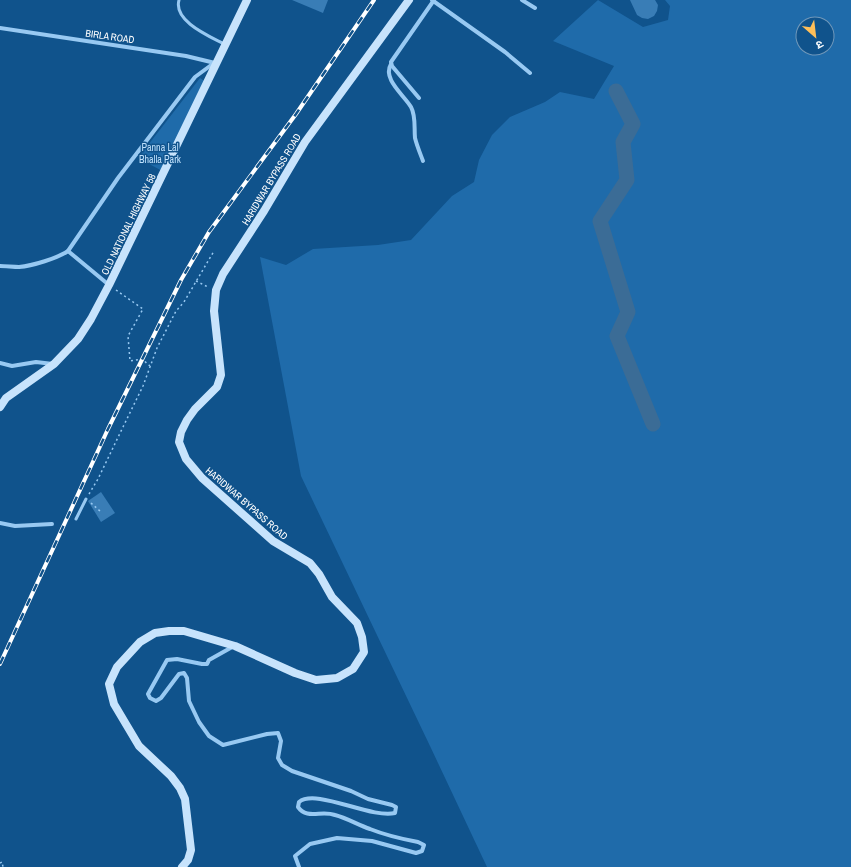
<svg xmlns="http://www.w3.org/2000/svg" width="851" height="867" font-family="'Archivo Narrow','Noto Sans Devanagari',sans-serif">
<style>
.green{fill:#1f6baa;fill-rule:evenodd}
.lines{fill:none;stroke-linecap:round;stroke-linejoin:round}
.river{stroke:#3b6c96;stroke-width:15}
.building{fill:#397db6}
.path{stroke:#98c9f2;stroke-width:1.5;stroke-dasharray:2 3;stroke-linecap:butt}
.lane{stroke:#98c9f2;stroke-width:3}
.street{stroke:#98c9f2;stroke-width:4}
.secondary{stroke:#c7e3fc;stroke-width:8}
.rail-casing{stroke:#fff;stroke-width:4}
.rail{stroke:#10538c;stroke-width:2.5;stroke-dasharray:8;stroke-linecap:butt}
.labels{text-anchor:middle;stroke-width:3;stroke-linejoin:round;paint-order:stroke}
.street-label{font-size:10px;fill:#fff;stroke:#10538c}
.park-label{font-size:10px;fill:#bfe1fd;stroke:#10538c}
</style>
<rect width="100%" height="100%" fill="#10538c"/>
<g class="green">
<path d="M598,0l45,27 25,-7 2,-14 -5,-6h186v867h-364l-57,-121 -129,-270 -41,-219 26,8 27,-16 65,-4 33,-5 41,-44 22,-14 5,-22 13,-25 18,-18 35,-15 15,-10 34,7 20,-33 -61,-25zM803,24h24v24h-24z"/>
<path d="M200,78l6,4 -40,91 -28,-15z"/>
</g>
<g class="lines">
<path class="river" d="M616,91l17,33 -10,18 4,38 -27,41 28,91 -11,24 36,88"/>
</g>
<g class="building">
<path d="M292,0h36l-5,13z"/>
<path d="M630,0h25l3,5 -1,6 -3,5 -6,3 -6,-1 -5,-3z"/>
<path d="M101,492l14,21 -14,9 -13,-21z"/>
</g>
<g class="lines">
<g class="path">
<path d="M196,281l12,6"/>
<path d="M116,290l27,19 -15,27 2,25 12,-2 8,7"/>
<path d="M89,494l9,-15 25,-52 20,-41 14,-38 19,-37 8,-9 30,-51"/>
<path d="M91,503l9,8"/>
<path d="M0,863l2,-1 1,5"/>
</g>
<g class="lane">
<path d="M179,0c-6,21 30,36 45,44"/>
<path d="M76,519l10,-20"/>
</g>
<g class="street">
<path d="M432,0l73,52 25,21"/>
<path d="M522,0l13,8"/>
<path d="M0,28l186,28 29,7"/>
<path d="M391,64c-9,15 13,31 20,43 5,9 3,20 4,31 2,8 5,15 8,23"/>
<path d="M419,98l-27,-32 -1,-4 43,-62"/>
<path d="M68,251l41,34"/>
<path d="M0,266c6,0 13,1 19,1 13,-1 39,-9 49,-16l50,-73 77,-101 19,-14"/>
<path d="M0,363l12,3 24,-4 17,2"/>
<path d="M0,523l15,3 37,-2"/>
<path d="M234,646l-25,14 -2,4h-5l-25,-5 -10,1 -19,34 2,4 6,3 5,-3 18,-24 5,-1 3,5 2,23 10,21 10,14 14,9 44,-11 11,-1 3,8 -3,17 4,7 10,6 59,20 17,8 24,6 4,2 -1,6c-24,6 -79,-25 -96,-11l-1,5c9,13 23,3 37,8 12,3 23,10 35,14 15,6 32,10 48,13l6,3 -2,6 -6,2 -44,-12 -35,-3 -27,6 -15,12 4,11"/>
</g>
<g class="secondary">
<path d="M0,407l6,-9 48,-34 24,-25 13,-20 18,-34 138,-285"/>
<path d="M182,867l6,-7 3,-10 -6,-51 -5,-11 -9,-12 -32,-30 -25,-42 -5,-20 8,-17 23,-25 15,-9 14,-2h15l51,15 60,27 21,7 21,-2 16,-9 11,-17 -2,-15 -5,-14 -25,-26 -13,-23 -9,-11 -37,-22 -71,-63 -16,-19 -7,-17 2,-10 6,-12 8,-11 22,-22 4,-12 -7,-64 2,-21 7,-16 41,-63 41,-69 104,-142"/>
</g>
<defs>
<path id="rail" d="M0,664l108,-235 73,-149 28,-48 87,-118 78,-114"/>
</defs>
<use href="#rail" class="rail-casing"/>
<use href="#rail" class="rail"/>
</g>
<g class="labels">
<g class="street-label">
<text transform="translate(110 36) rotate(8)" y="4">BIRLA ROAD</text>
<text transform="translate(271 179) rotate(-59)" y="4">HARIDWAR BYPASS ROAD</text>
<text transform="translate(128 224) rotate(-64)" y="4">OLD NATIONAL HIGHWAY 58</text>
<text transform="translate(247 503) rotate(41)" y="4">HARIDWAR BYPASS ROAD</text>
</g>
<g class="park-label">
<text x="160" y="151">Panna Lal<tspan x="160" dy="12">Bhalla Park</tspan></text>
</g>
</g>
<g transform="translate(815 36) rotate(152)"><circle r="19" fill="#10538c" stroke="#7098ba"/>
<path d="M0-3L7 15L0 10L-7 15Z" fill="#ffbf59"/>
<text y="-6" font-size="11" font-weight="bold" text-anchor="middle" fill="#ffffff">उ</text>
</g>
</svg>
